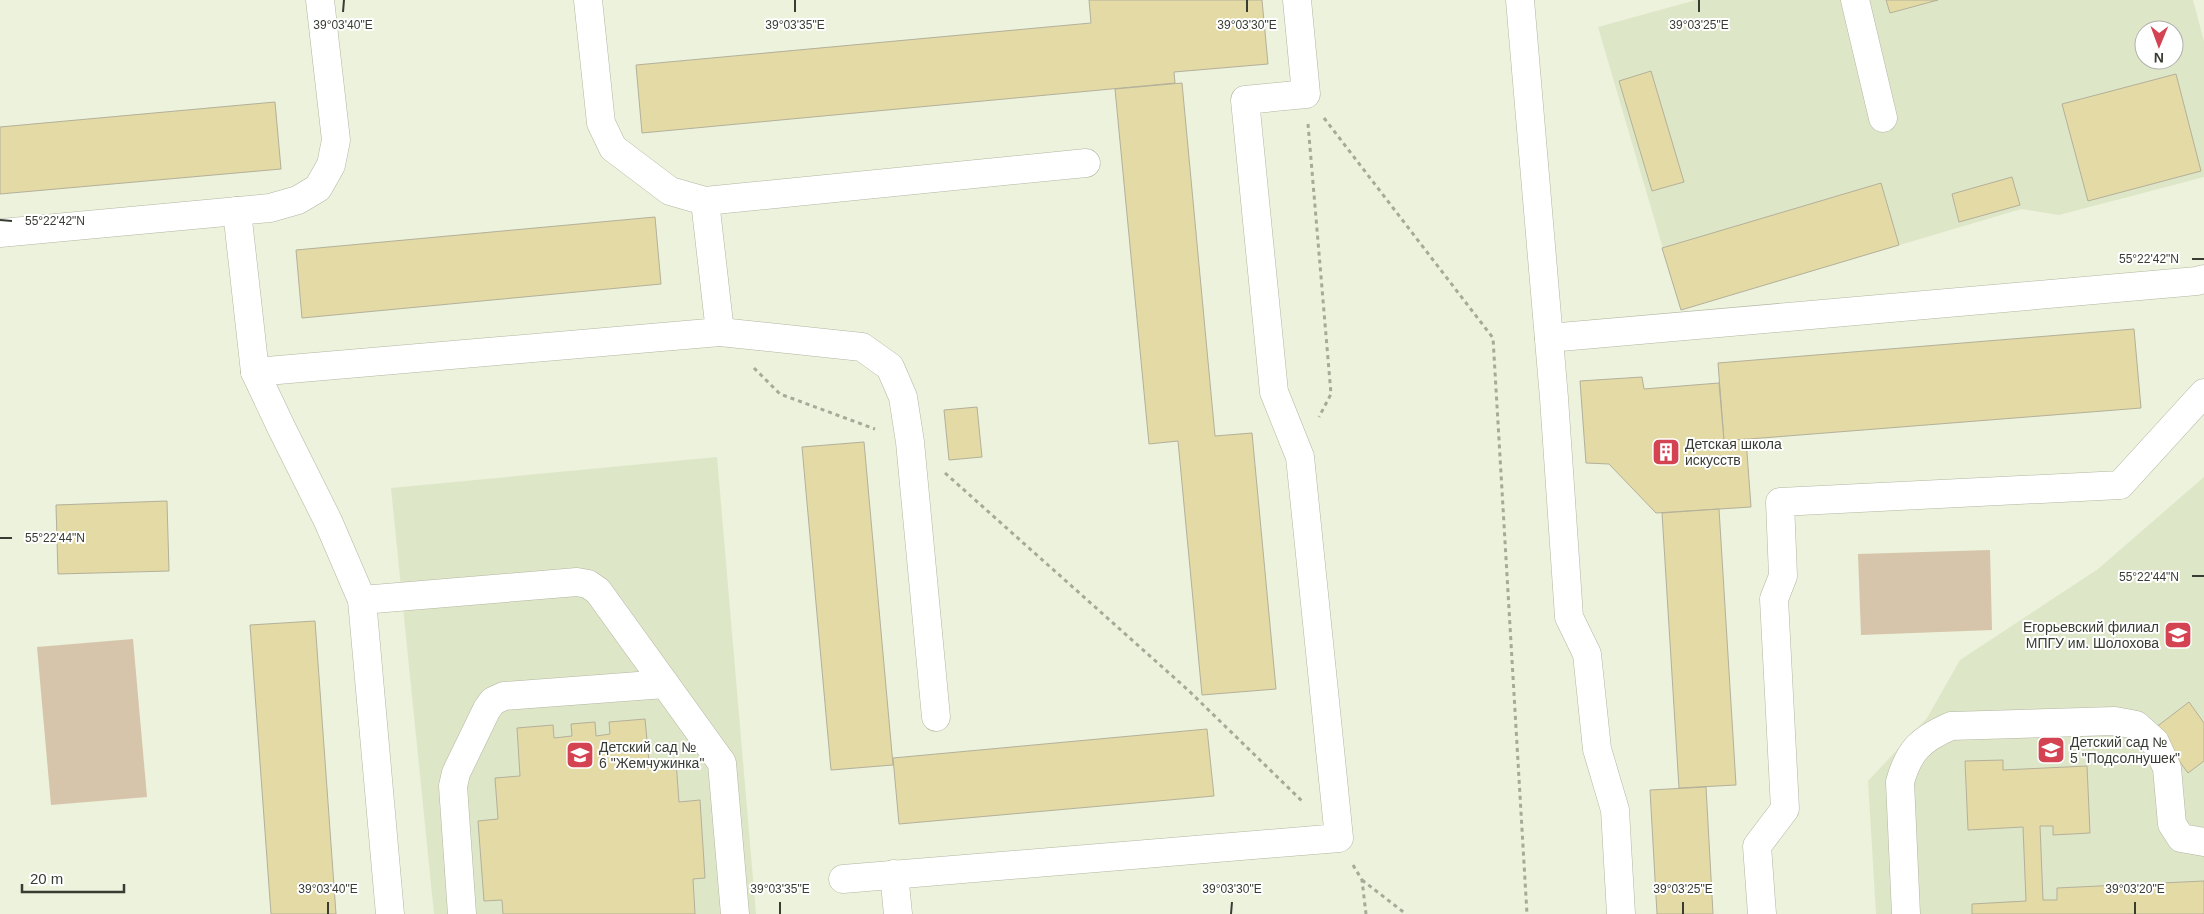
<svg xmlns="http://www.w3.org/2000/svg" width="2204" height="914" font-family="Arial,sans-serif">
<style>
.built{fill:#dee6c8;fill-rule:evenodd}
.green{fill:#d6c5aa}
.building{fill:#e3daa6;stroke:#b4b09a}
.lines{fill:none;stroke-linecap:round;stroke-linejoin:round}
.minor-casing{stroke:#b1b6a1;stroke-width:29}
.path{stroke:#a5aa99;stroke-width:3;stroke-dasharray:4 4;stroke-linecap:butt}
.minor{stroke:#fff;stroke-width:28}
.ticks{fill:none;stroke:#393c33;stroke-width:2}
.labels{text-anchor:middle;stroke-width:4;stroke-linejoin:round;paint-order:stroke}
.poi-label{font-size:14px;fill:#393c33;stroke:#fff;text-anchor:start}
.ticks-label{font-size:12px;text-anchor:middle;fill:#393c33;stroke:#fff;stroke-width:4;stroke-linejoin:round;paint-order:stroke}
</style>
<rect width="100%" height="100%" fill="#ecf2db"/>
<g class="built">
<path d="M1696,0h497l11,41v136l-145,38 -38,-6 -340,101 -83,-283zM2144,30h30v30h-30z"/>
<path d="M717,457l39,457h-322l-43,-426z"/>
<path d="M2204,477v437h-328l-8,-133 59,-63 33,-58 138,-91z"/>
</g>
<g class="green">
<path d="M1990,550l2,80 -131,5 -3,-81z"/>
<path d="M133,639l14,158 -96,8 -14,-158z"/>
</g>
<g class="building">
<path d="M1089,0h173l6,64 -94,8 1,11 -533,50 -6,-68 455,-42z"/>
<path d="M1886,0h52l-48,13z"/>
<path d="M1651,71l33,111 -32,9 -33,-110z"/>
<path d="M2176,74l25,97 -113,30 -26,-97z"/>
<path d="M1182,83l33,353 37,-3 24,256 -74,6 -24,-254 -29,3 -34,-355z"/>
<path d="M275,102l6,67 -281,25v-67z"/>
<path d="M2012,177l8,28 -61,17 -7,-28z"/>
<path d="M1881,183l18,62 -218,65 -19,-62z"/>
<path d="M655,217l6,67 -359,34 -6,-68z"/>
<path d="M2134,329l7,79 -417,33 -6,-78z"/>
<path d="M1642,377l2,12 75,-6 5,58 22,-2 5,68 -95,6 -47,-49 -23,-1 -6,-82z"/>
<path d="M977,407l5,50 -33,3 -5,-50z"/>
<path d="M864,442l29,323 -62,5 -29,-323z"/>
<path d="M167,501l2,70 -111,3 -2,-69z"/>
<path d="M1719,509l17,276 -57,3 -17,-275z"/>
<path d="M315,621l21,293h-65l-21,-289z"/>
<path d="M2189,702l15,21v38l-16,12 -33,-45z"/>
<path d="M645,719l4,43 27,-1 3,41 21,-2 5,78 -12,1 2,35h-192l-1,-14 -18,1 -6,-80 20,-2 -3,-41 25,-2 -3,-48 36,-3 1,13 18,-2 -1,-12 24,-2 1,14 14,-2 -1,-12z"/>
<path d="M1207,729l7,67 -315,28 -6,-66z"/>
<path d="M2003,760v10l84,-4 3,67 -37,2v-9h-13l3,74h14v-12l147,-7v33h-232v-10l54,-3 -3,-74 -55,3 -3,-69z"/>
<path d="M1706,787l7,127h-56l-7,-124z"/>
</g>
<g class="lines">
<defs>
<g id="minor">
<path d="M588,0l13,123 12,25 57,43 35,10 381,-38"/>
<path d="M1520,0l34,398 15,219 18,37 10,95 18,61 6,104"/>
<path d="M1855,0l28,118"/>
<path d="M237,211l18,161 465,-40 -15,-131"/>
<path d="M0,233l270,-25 28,-8 20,-12 13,-23 5,-25 -16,-140"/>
<path d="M720,332l142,15 28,20 13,30 7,45 26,275"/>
<path d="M1549,338l648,-57 7,-2"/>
<path d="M255,372l26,55 47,94 34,79 28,314"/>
<path d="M362,600l215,-18 11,2 10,7 124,172 13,151"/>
<path d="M894,874l4,40"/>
<path d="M843,879l496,-41 -39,-381 -26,-65 -29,-292 61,-6 -9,-94"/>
<path d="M462,914l-9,-128 3,-13 31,-64 6,-8 11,-5 161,-12"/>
<path d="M1762,914l-5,-68 28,-37 -11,-210 9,-23 -3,-74 340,-17 84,-92"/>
<path d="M1906,914l-6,-132c9,-32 21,-43 51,-56l164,-5 21,4 19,17 12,26 5,56 9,14 23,4"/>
</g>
</defs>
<use href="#minor" class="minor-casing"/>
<g class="path">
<path d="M1324,118l169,220 34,576"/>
<path d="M1308,124l23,270 -12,23"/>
<path d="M754,368l26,26 95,35"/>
<path d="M945,473l243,217 115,112"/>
<path d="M1353,865l9,15 4,34"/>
<path d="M1362,880l44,34"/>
</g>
<use href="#minor" class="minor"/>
</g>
<path class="ticks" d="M343,12l1,-12M795,12v-12M1247,12v-12M1699,12v-12M0,220l12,1M2192,259h12M0,538h12M2192,576h12M328,914v-12M780,914v-12M1231,914l1,-12M1683,914v-12M2135,914v-12"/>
<defs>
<symbol id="building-square" viewBox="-11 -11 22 22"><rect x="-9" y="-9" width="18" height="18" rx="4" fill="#d34352" stroke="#fff"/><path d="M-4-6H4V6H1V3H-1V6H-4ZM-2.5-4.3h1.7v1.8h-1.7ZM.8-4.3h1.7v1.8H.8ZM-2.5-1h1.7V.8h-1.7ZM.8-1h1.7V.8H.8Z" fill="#fff"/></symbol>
<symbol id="university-square" viewBox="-11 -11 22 22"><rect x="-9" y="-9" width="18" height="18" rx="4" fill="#d34352" stroke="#fff"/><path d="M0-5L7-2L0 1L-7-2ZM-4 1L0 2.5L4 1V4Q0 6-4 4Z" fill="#fff"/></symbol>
<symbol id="school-square" viewBox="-11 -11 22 22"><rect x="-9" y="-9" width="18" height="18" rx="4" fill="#d34352" stroke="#fff"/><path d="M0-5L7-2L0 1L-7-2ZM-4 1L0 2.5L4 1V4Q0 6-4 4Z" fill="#fff"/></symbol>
</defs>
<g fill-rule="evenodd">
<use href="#building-square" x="1650" y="436" width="32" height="32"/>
<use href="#university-square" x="2162" y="619" width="32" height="32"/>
<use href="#school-square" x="2035" y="734" width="32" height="32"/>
<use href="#school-square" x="564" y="739" width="32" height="32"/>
</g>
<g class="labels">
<g class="poi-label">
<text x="1685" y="449">Детская школа<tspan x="1685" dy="16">искусств</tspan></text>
<text x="2159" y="632" text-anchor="end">Егорьевский филиал<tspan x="2159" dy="16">МПГУ им. Шолохова</tspan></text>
<text x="2070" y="747">Детский сад №<tspan x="2070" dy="16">5 "Подсолнушек"</tspan></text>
<text x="599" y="752">Детский сад №<tspan x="599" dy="16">6 "Жемчужинка"</tspan></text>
</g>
</g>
<g class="ticks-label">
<text x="343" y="29">39°03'40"E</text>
<text x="795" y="29">39°03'35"E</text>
<text x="1247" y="29">39°03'30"E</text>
<text x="1699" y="29">39°03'25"E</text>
<text x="55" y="225">55°22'42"N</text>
<text x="2149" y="263">55°22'42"N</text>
<text x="55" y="542">55°22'44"N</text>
<text x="2149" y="581">55°22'44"N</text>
<text x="328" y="893">39°03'40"E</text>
<text x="780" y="893">39°03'35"E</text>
<text x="1232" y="893">39°03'30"E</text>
<text x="1683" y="893">39°03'25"E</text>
<text x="2135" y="893">39°03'20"E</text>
</g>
<g transform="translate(2159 45) rotate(181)"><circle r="24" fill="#ffffff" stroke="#b0b1ad"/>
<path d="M0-4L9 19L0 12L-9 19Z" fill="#d34352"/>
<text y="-8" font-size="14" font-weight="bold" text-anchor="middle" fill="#393c33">N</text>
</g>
<path d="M22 884v8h102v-8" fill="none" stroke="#393c33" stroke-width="2.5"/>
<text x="30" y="884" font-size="15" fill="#393c33" stroke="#ffffff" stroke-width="4" paint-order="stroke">20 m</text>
</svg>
